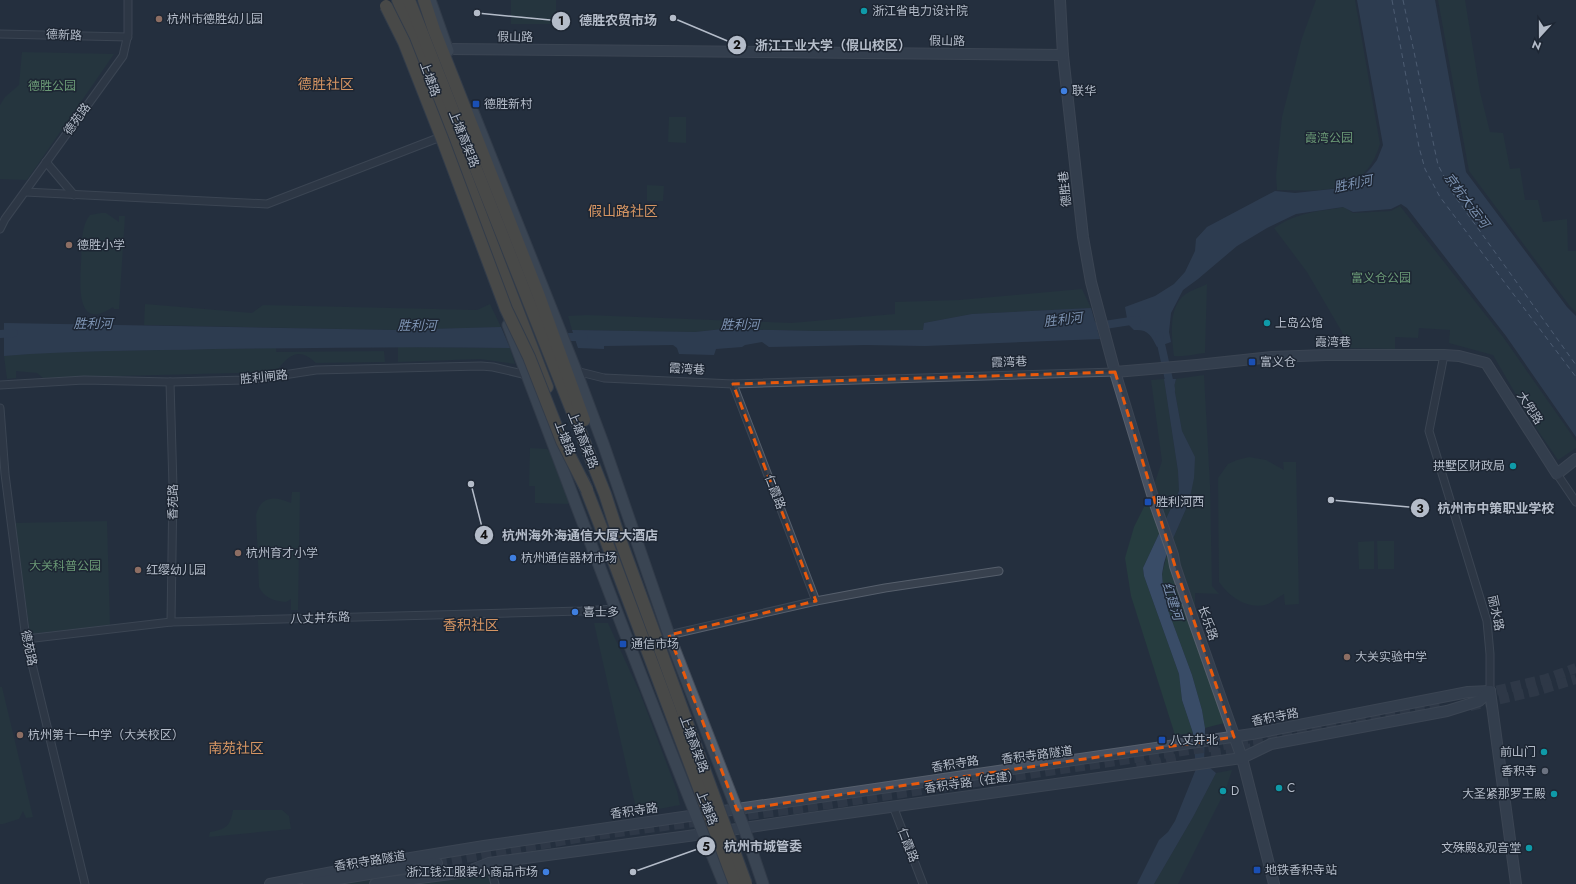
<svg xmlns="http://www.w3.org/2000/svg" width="1576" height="884" font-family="Jost,'Noto Sans SC',sans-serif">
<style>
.green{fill:#263c3f}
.water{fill:#394c67}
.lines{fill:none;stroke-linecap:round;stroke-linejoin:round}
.canal{stroke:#394c67;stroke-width:8}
.ferry{stroke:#7c92b1;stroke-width:1;stroke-dasharray:5 4;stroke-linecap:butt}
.secondary-tunnel{stroke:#3a4453;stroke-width:10;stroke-dasharray:10 5;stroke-linecap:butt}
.street-casing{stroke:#565f6c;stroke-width:9}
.secondary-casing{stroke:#565f6c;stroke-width:12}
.primary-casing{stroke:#414a57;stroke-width:13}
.highway-casing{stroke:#434c59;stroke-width:14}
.street{stroke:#38414e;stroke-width:7}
.secondary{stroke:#465061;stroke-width:10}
.primary{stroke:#56606e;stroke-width:11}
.highway{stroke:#746855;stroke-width:12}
.highway-bridge-casing{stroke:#434c59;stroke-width:14;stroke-linecap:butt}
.highway-bridge{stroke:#746855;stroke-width:12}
.marked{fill:none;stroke:#e8590c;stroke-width:3;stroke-dasharray:8 5;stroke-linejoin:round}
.culture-dot{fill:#0f9aa8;stroke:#1d2633;stroke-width:1.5}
.education-dot{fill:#8d6e63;stroke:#1d2633;stroke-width:1.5}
.shop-dot{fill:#3f7fe0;stroke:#1d2633;stroke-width:1.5}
.transit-dot{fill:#1a4fb4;stroke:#1d2633;stroke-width:1.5}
.worship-dot{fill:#6b7280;stroke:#1d2633;stroke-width:1.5}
.labels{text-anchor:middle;stroke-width:3;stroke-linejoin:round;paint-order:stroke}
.poi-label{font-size:12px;fill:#b4bcc9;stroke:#1d2633;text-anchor:start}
.street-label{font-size:12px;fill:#b4bcc9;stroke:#1d2633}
.park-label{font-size:12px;fill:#6b9a76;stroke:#1d2633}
.water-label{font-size:13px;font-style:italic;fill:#7c92b1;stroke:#1d2633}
.quarter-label{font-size:14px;fill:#d59563;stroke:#1d2633}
.leader{fill:none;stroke:#b4bcc9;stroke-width:1.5}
.callout-dot{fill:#b4bcc9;stroke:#1d2633;stroke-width:1.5}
.mark-label{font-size:12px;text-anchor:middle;font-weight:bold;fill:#111}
.callout-label{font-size:13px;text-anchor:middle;font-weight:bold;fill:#b4bcc9;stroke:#1d2633;stroke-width:3;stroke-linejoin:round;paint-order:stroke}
</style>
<rect width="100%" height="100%" fill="#242f3e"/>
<g class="green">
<rect x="511" y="0" width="45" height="24"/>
<path d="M1316,0h39l25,144c-15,52 -58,47 -103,46l-1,-14 6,-59 20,-79z"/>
<path d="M1438,0h27l15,92 10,40 13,1 7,36 10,-1 5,32h13l5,22 24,-3 1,32h8v61l-7,-7 -100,-134z"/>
<path d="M22,52l92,2 -87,126 -27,-1v-74l5,-8 14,-12z"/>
<path d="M669,117h17v26l-18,-1z"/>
<path d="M647,185l17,1 -1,15h-16z"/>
<path d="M1400,206l103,131 73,104v7l-18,12 -28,-41 -37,-64 -44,-12 1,-13 -31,-2 -1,10 -23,-1v12l-50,-1 -3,-16 -35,-60 -33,-44c24,-16 42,-16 70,-21l9,6 38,-2z"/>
<path d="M101,213h5l13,9v-6h6l-6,93h-5l-1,-2c-37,25 -33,-21 -32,-44 1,-15 -1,-36 9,-48z"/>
<path d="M1207,284l-2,69c-11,1 -19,4 -31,3 -2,-18 -6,-44 8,-59 6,-6 17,-9 25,-13z"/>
<path d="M1082,289l9,19 -119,6 -48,9 -1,7 -108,1 -92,-2 -28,3 -123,-2 -4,-14 19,-1 204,8 104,-9v-12l64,-2z"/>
<path d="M145,304l107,9 11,-8 214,5 13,-6 11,23 -108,3 -249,-5z"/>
<path d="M398,347l112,1 5,16 -35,-5 -82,3z"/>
<path d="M276,348v4l108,-1 1,11 -69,1c-17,-17 -28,-8 -40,9l-233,6 -6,-5 -21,-2v7l-9,1 -3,-23 47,-4z"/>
<path d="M1204,375l6,110 2,101 7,8 -24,-1v32l37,96 -27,7 -3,-18 -10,-35 -24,-65 -5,-23 -1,-13 6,-24 21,-48 6,-45 -13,-26 -8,-44 2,-8z"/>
<path d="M1164,379l14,92 1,20 -36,77 1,8 35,98 3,26 11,33 -18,2 -44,-139 -6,-38 9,-31 18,-36 10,-30 -11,-81z"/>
<path d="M530,448l17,1 4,4 19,48 -2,3 -33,-1v-17h-6z"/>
<path d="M1249,457l17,3 18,10 -1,-8h13l3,142 -14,1 -1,-11c-6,3 -12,9 -19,11 -19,4 -36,-9 -46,-23l-1,-104 10,-14 9,-4z"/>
<path d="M292,492h8l-2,118h-7v-11l-5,3c-12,-1 -22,-4 -27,-15l-3,-72c5,-20 19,-19 35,-12z"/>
<path d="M107,521l3,104 -80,9 -15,-111z"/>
<path d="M1374,541v28h-15l-1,-27z"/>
<path d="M1377,541h17v28h-16z"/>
<path d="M594,623h14l32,70 37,98 3,14 -43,8z"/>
<path d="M0,687h2l31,130 -7,1 -3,-7 -4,8 -16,5h-3z"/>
<path d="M1232,770l-6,19 -48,95h-24l39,-67 23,-44z"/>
<path d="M233,810h49l7,6 2,13 -82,8 1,-5c16,-3 20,-5 23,-22z"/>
<path d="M489,863l6,21h-183z"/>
</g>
<g class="water">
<path d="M1357,0h78l31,172 101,135 9,9v121l-70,-101 -99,-128 -6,-4 -10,5 -38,3 -10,-5 -47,7 -29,14 -30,18 -39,33 -15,11 -12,23 -2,19 2,10 -14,5c-6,-12 -9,-18 -23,-17l-6,-6 -3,-17 30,-11 19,-12 11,-12 10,-21 1,-12 11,-12 68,-36 20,2 47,-5 16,-7 13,-13 6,-8 6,-15z"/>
<path d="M1091,308l9,31 -175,7 -59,-1 -97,2 -7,-5 -17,3 -3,2 -26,2 -2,6 -35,-1 -2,-6 -4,-3 -69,1v3l-26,-1 -6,-18 123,2 28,-3 92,2 108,-1 1,-7 48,-9z"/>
<path d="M4,323l389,7 108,-3 9,21c-99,-2 -198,0 -297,1 -70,2 -140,1 -209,7z"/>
<path d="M1164,379h12l-2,8 8,44 13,26 -1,21 -5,24 -21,48 -4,13 -2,11 1,13 5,23 24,65 10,35 3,18 -1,35 12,10 -23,44 -39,67h-17l22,-44 9,-8 7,-11 21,-52 -3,-36 -11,-33 -3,-26 -35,-98 -1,-8 36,-77 -1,-20z"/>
</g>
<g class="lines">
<g class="canal">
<path d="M1085,328l52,-8"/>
<path d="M0,334l14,-1"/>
<path d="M1159,335l12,54"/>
<path d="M558,337h26"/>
</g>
<g class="ferry">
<path d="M1392,0l27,147 6,22 15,28 136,180"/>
<path d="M1403,0l35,165 16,30 122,170"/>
</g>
<g class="secondary-tunnel">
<path d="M1482,694l64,-15 30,-11"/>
<path d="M1470,706l66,-15 40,-12"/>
<path d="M1211,754l51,-7"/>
<path d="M1137,768l41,-10"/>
<path d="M437,863l151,-27 214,-28 461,-69 179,-37"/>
</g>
<defs>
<g id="street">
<path d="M0,34l128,3"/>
<path d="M46,162l28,33"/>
<path d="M25,192l242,12 171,-66"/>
<path d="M0,229l5,-10 118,-163 5,-22v-34"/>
<path d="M1444,355l-15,76 58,190 3,33v37"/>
<path d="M576,371l28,7 129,6 382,-12"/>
<path d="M170,382l3,105 -2,135"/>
<path d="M733,384l83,217"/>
<path d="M0,385l84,-5 86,2 75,-2 19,-2 52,-8 165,-4 12,1 34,8"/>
<path d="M0,408l5,66 21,165 59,245"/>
<path d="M1557,474l19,28"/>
<path d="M669,635l147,-34 69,-13 114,-17"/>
<path d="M26,639l145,-17 410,-11 34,-2"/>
<path d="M893,806l30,78"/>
<path d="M489,863l6,21"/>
</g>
<g id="secondary">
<path d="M1060,0l3,55 20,182 8,45 24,90 40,132 18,51 2,11 19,56 48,136 32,126"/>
<path d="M447,49l616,6"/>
<path d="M1115,372l82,-7 75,-8 54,-2h118l15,1 27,7 71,111 19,-15"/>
<path d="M1490,691l26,193"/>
<path d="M270,884l110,-21 104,-17 768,-112 216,-42 22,-1"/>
<path d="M308,884l129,-21"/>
<path d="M375,884l91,-12 23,-9 214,-29 108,-16 431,-60 29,-14 176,-33 32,-10 11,-10"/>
</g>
<g id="primary">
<path d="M430,0l18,51"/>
<path d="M473,112l103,259 28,75 65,189 75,193 19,56"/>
<path d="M508,325c71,186 140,374 216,559"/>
</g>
<g id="highway">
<path d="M398,0l149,387"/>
<path d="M409,0l196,494 12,37"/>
<path d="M424,0l10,30 105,266 45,124"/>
<path d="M583,481l21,54"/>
</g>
</defs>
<use href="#street" class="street-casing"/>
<use href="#secondary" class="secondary-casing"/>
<use href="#primary" class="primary-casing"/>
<use href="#highway" class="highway-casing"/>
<use href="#street" class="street"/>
<use href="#secondary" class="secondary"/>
<use href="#primary" class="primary"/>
<use href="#highway" class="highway"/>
<defs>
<g id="highway-bridge">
<path d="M386,6l18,36 39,99 63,168 23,48 33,84 25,49"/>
<path d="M617,531l129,353"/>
<path d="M604,535l131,349"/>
</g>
</defs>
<use href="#highway-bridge" class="highway-bridge-casing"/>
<use href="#highway-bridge" class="highway-bridge"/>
</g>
<path d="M0 0H1576V884H0ZM1115,372l60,194 59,171 -497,73 -68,-175 147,-34 -83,-217z" fill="#242f3e" fill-opacity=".55" fill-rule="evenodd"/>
<path class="marked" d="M1115,372l60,194 59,171 -497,73 -68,-175 147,-34 -83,-217z"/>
<g class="culture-dot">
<circle cx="864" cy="11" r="4"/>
<circle cx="1267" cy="323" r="4"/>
<circle cx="1513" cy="466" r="4"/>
<circle cx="1544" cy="752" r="4"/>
<circle cx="1279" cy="788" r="4"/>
<circle cx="1223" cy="791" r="4"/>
<circle cx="1554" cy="794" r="4"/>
<circle cx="1529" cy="848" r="4"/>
</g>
<g class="education-dot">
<circle cx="159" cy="19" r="4"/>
<circle cx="69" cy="245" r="4"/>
<circle cx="238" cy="553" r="4"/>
<circle cx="138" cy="570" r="4"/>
<circle cx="1347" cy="657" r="4"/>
<circle cx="20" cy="735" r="4"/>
</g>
<g class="shop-dot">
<circle cx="1064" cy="91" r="4"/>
<circle cx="513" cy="558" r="4"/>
<circle cx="575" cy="612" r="4"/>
<circle cx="546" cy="872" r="4"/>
</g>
<g class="transit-dot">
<rect x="472" y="100" width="8" height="8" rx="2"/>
<rect x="1248" y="358" width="8" height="8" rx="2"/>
<rect x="1144" y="498" width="8" height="8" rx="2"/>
<rect x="619" y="640" width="8" height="8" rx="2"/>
<rect x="1158" y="736" width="8" height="8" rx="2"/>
<rect x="1253" y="866" width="8" height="8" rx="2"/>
</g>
<circle class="worship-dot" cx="1545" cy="771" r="4"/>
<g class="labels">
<g class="poi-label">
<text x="872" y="15">浙江省电力设计院</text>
<text x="167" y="23">杭州市德胜幼儿园</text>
<text x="1072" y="95">联华</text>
<text x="484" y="108">德胜新村</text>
<text x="77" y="249">德胜小学</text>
<text x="1275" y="327">上岛公馆</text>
<text x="1260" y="366">富义仓</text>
<text x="1505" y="470" text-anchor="end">拱墅区财政局</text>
<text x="1156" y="506">胜利河西</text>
<text x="246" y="557">杭州育才小学</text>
<text x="521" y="562">杭州通信器材市场</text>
<text x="146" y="574">红缨幼儿园</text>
<text x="583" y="616">喜士多</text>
<text x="631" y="648">通信市场</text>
<text x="1355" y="661">大关实验中学</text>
<text x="28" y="739">杭州第十一中学（大关校区）</text>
<text x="1170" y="744">八丈井北</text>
<text x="1536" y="756" text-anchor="end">前山门</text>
<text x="1537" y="775" text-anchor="end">香积寺</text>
<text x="1287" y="792">C</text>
<text x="1231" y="795">D</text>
<text x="1546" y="798" text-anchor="end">大圣紧那罗王殿</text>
<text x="1521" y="852" text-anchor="end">文殊殿&amp;观音堂</text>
<text x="1265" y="874">地铁香积寺站</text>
<text x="538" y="876" text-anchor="end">浙江钱江服装小商品市场</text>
</g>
<g class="street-label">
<text transform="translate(64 35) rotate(2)" y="4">德新路</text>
<text transform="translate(515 37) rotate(1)" y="4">假山路</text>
<text transform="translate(947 41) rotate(1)" y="4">假山路</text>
<text transform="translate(430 79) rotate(70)" y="4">上塘路</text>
<text transform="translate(77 119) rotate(-54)" y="4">德苑路</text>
<text transform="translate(464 139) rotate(68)" y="4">上塘高架路</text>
<text transform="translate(1065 189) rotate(-96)" y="4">德胜巷</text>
<text x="1333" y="346">霞湾巷</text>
<text transform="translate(1009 362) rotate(-2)" y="4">霞湾巷</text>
<text transform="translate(687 369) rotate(3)" y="4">霞湾巷</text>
<text transform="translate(264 377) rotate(-6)" y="4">胜利闸路</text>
<text transform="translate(1530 408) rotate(57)" y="4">大兜路</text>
<text transform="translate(565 438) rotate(69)" y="4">上塘路</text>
<text transform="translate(583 440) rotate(68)" y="4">上塘高架路</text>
<text transform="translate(775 492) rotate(69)" y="4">仁霞路</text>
<text transform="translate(173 502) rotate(-89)" y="4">香苑路</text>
<text transform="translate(1496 613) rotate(78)" y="4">丽水路</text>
<text transform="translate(320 618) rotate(-2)" y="4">八丈井东路</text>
<text transform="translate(1208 623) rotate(71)" y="4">长乐路</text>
<text transform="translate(29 648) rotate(78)" y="4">德苑路</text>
<text transform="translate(1275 717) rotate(-11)" y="4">香积寺路</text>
<text transform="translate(694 744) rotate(70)" y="4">上塘高架路</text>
<text transform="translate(1037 755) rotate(-7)" y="4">香积寺路隧道</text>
<text transform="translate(955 764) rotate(-9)" y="4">香积寺路</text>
<text transform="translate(972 782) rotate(-8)" y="4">香积寺路（在建）</text>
<text transform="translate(707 808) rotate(68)" y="4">上塘路</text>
<text transform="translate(634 811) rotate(-8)" y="4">香积寺路</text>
<text transform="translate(908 845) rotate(69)" y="4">仁霞路</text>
<text transform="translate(370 861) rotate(-9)" y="4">香积寺路隧道</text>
</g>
<g class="park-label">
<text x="52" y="90">德胜公园</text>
<text x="1329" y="142">霞湾公园</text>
<text x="1381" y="282">富义仓公园</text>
<text x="65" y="570">大关科普公园</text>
</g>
<g class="water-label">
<text transform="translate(1353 183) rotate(-11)" y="5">胜利河</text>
<text transform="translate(1467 200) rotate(53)" y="5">京杭大运河</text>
<text transform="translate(1063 319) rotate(-7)" y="5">胜利河</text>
<text x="93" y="328">胜利河</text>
<text x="740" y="329">胜利河</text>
<text x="417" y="330">胜利河</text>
<text transform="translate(1173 601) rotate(72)" y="5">红建河</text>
</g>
<g class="quarter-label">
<text x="326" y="89">德胜社区</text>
<text x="623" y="216">假山路社区</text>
<text x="471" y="630">香积社区</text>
<text x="236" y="753">南苑社区</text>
</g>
</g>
<path class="leader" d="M477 13L561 21M673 18L737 45M1331 500L1420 508M471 484L484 535M633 872L706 846"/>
<g class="callout-dot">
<circle cx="477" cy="13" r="4"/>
<circle cx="673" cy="18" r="4"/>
<circle cx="1331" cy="500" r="4"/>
<circle cx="471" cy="484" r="4"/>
<circle cx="633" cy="872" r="4"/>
<circle cx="561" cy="21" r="10"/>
<circle cx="737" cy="45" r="10"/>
<circle cx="1420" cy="508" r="10"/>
<circle cx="484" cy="535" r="10"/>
<circle cx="706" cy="846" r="10"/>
</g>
<g class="mark-label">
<text x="561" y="25">1</text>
<text x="737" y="49">2</text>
<text x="1420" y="513">3</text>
<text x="484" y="539">4</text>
<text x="706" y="851">5</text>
</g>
<g class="callout-label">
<text x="618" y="25">德胜农贸市场</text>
<text x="833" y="50">浙江工业大学（假山校区）</text>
<text x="1496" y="513">杭州市中策职业学校</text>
<text x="580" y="540">杭州海外海通信大厦大酒店</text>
<text x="763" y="851">杭州市城管委</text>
</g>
<g transform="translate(1540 36) rotate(201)" stroke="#1d2633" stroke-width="3" paint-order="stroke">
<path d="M0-3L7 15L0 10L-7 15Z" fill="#b4bcc9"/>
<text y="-6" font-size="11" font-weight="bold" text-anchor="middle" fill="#b4bcc9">N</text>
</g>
</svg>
